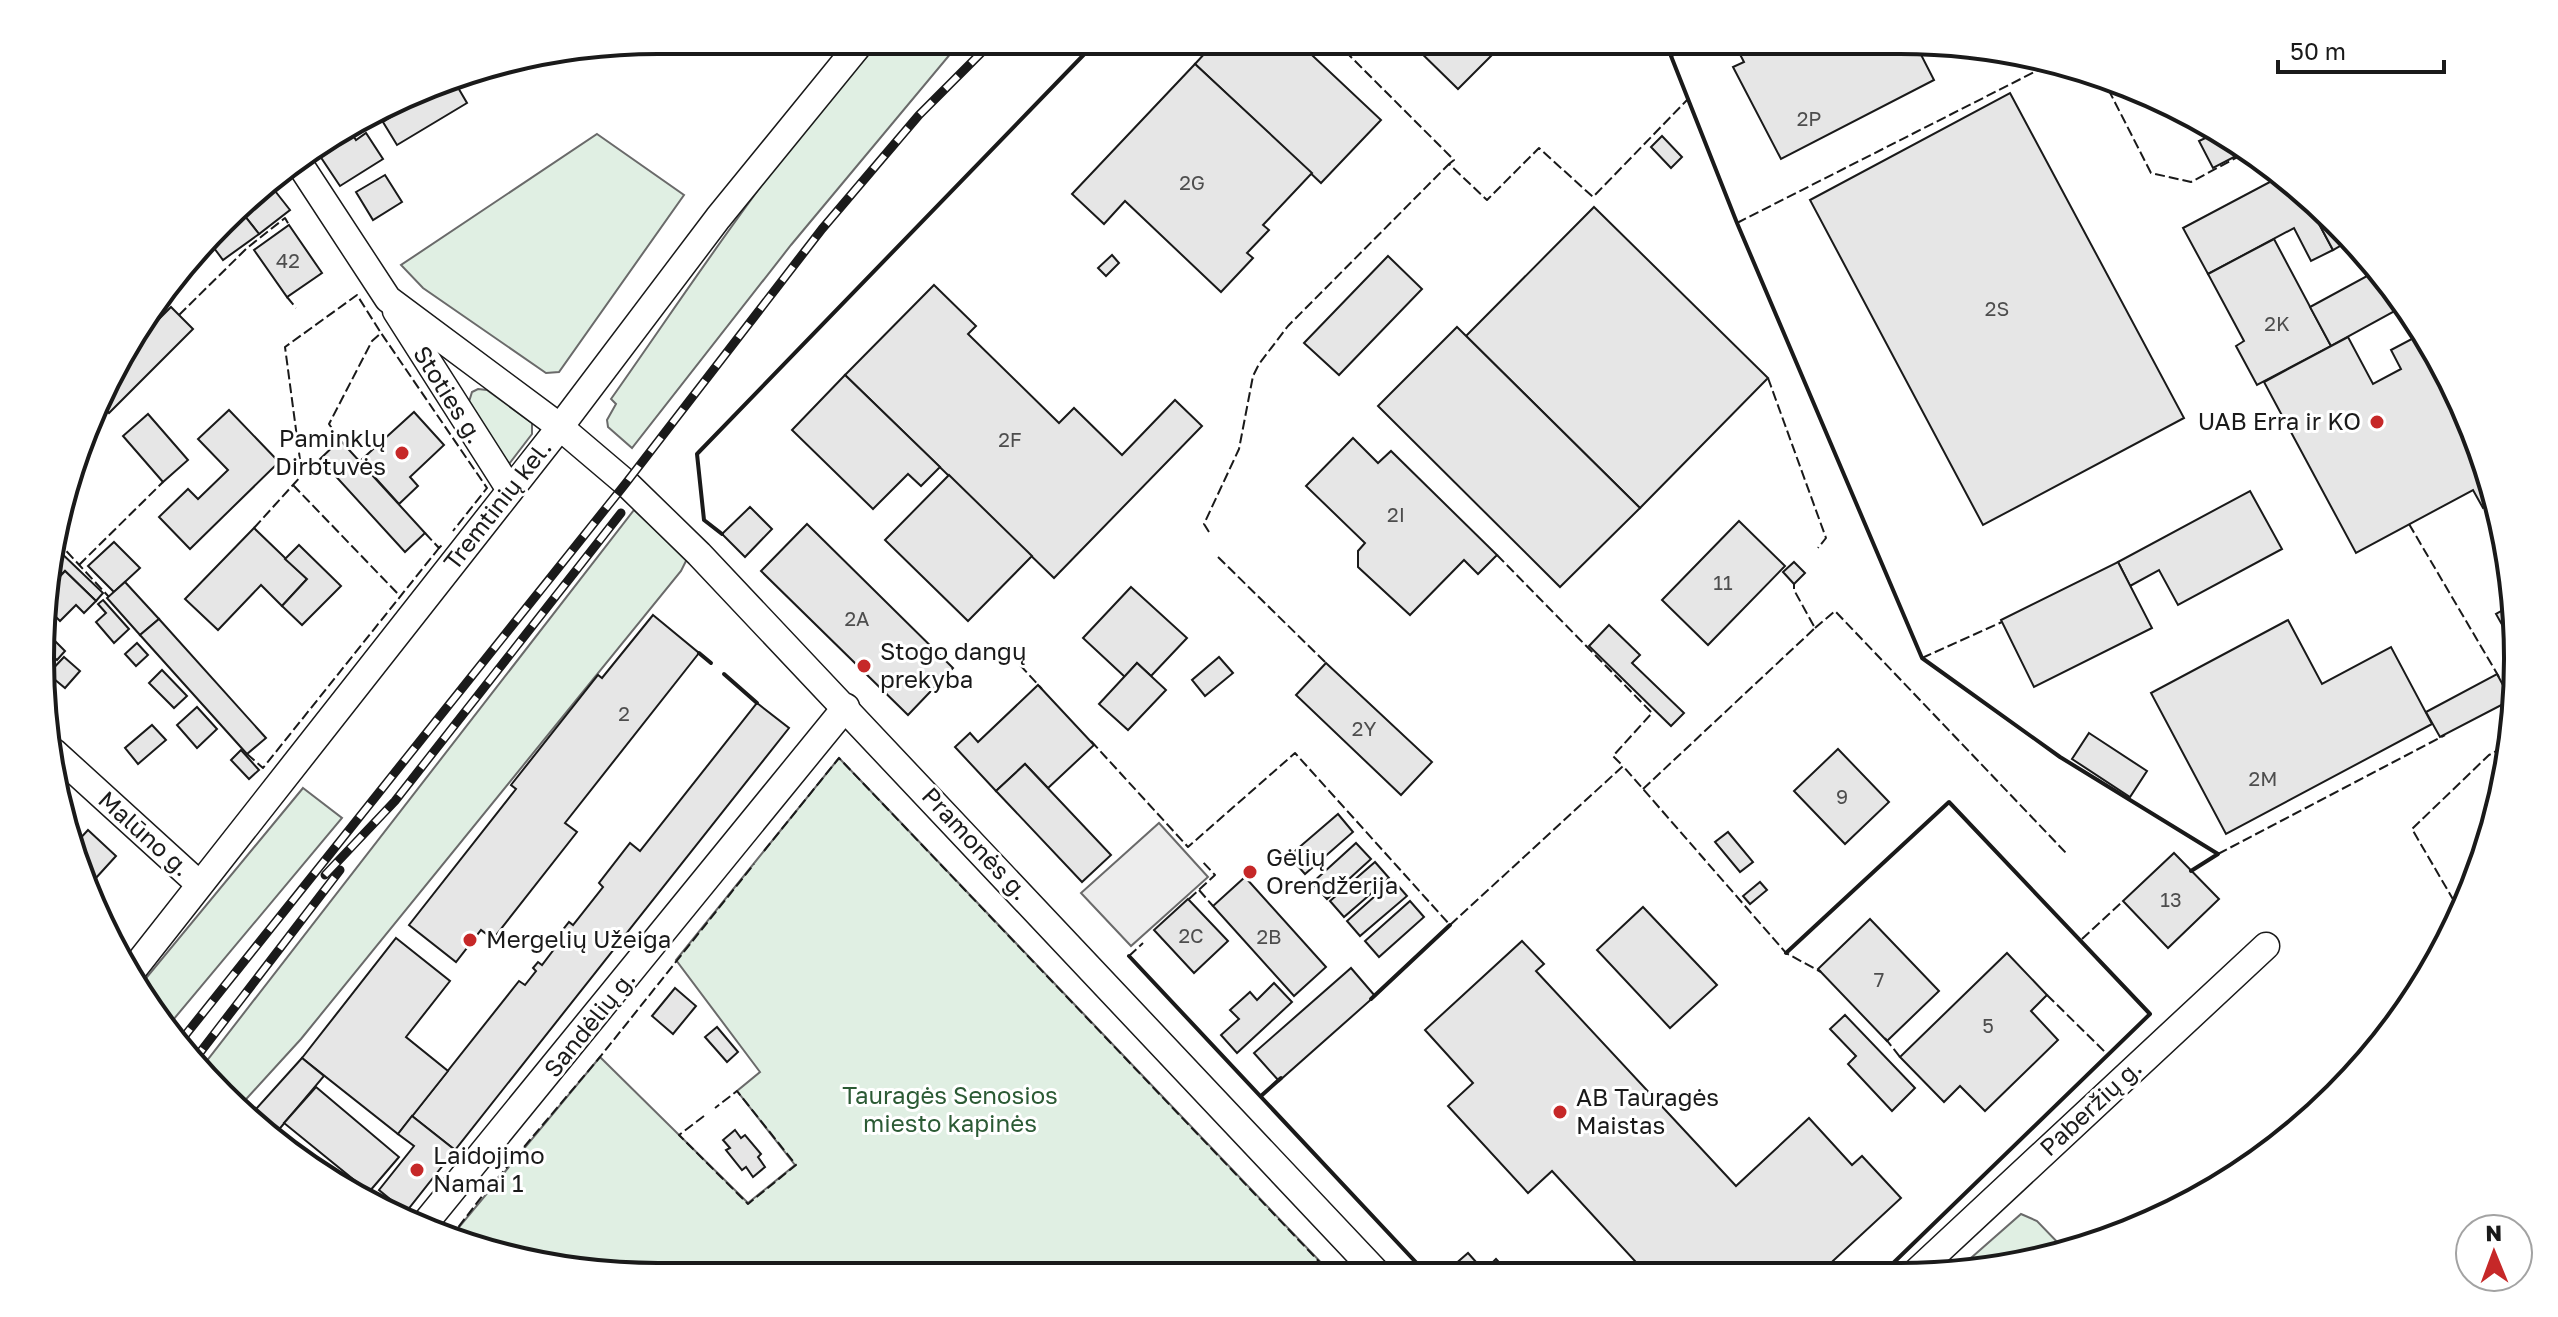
<svg xmlns="http://www.w3.org/2000/svg" width="2558" height="1317" font-family="'Golos Text',sans-serif">
<style>
.green{fill:#e0efe3;stroke:#6a6a6a;stroke-width:2}
.parking{fill:#ededed;stroke:#6a6a6a;stroke-width:2}
.building{fill:#e6e6e6;stroke:#1a1a1a;stroke-width:2}
.lines{fill:none;stroke-linecap:round;stroke-linejoin:round}
.minor-casing{stroke:#1a1a1a;stroke-width:29}
.minor{stroke:#fff;stroke-width:26}
.rail-casing{stroke:#1a1a1a;stroke-width:9}
.rail{stroke:#fff;stroke-width:6;stroke-dasharray:18;stroke-linecap:butt}
.fence{stroke:#1a1a1a;stroke-width:2;stroke-dasharray:10 4;stroke-linecap:butt}
.wall{stroke:#1a1a1a;stroke-width:4}
.poi-dot{fill:#c62828;stroke:#fff;stroke-width:3}
.labels{text-anchor:middle;stroke-width:6;stroke-linejoin:round;paint-order:stroke}
.number-label{font-size:20px;fill:#4d4d4d}
.street-label{font-size:24px;fill:#1a1a1a;stroke:#fff}
.poi-label{font-size:24px;fill:#1a1a1a;stroke:#fff;text-anchor:start}
.park-label{font-size:24px;fill:#2b5a34;stroke:#fff}
.rim{fill:none;stroke:#1a1a1a;stroke-width:4}
</style>
<rect width="100%" height="100%" fill="#fff"/>
<g class="green">
<path d="M882,40h80l-171,205 -159,203 -24,-21 -1,-7 9,-16 -5,-5c86,-122 168,-250 271,-359z"/>
<path d="M597,134l87,61 -125,177 -13,1 -123,-85 -22,-23z"/>
<path d="M478,389l9,1 45,33v11l-23,30 -41,-59 4,-13z"/>
<path d="M634,510l53,49 -6,12 -380,468 -63,69 -39,-37z"/>
<path d="M839,758l69,72 424,444 -713,2 -121,-20 -48,-18 150,-181 148,146 47,-38 -58,-74 23,-19 -84,-112z"/>
<path d="M303,788l39,30 -174,208 -26,-43z"/>
<path d="M2021,1214l16,7 27,28 -83,23h-26z"/>
</g>
<path class="parking" d="M1159,823l49,54 -77,69 -50,-53z"/>
<g class="building">
<path d="M1216,41h81l84,79 -60,63 -126,-119z"/>
<path d="M1409,41h97l-48,48z"/>
<path d="M1733,41h181l20,39 -153,79 -48,-92 11,-5z"/>
<path d="M1195,64l117,109 -49,52 6,5 -22,23 6,5 -32,34 -96,-91 -21,23 -32,-30z"/>
<path d="M453,79l14,24 -70,42 -14,-23z"/>
<path d="M2010,93l174,325 -201,107 -173,-325z"/>
<path d="M350,131l6,9 10,-7 17,26 -43,27 -24,-36z"/>
<path d="M2218,132l11,7 9,16 -25,13 -14,-27z"/>
<path d="M1662,136l20,21 -11,11 -20,-21z"/>
<path d="M385,175l17,27 -29,18 -17,-28z"/>
<path d="M2283,175l19,17 31,58 -22,11 -17,-33 -86,46 -25,-46z"/>
<path d="M268,182l22,28 -31,24 -18,-23z"/>
<path d="M2302,192l50,47 -19,11z"/>
<path d="M1594,207l174,171 -128,130 -174,-172z"/>
<path d="M244,215l15,19 -36,26 -12,-16z"/>
<path d="M289,225l33,48 -35,24 -33,-47z"/>
<path d="M2274,239l57,107 -74,39 -21,-39 8,-5 -36,-67z"/>
<path d="M1112,255l7,8 -13,13 -8,-8z"/>
<path d="M1388,256l34,33 -83,86 -35,-32z"/>
<path d="M2378,270l26,36 -73,40 -21,-39z"/>
<path d="M934,285l42,41 -8,8 91,89 15,-15 48,47 53,-55 27,26 -148,152 -209,-203z"/>
<path d="M171,307l22,22 -84,84 -4,-4 -7,7 30,-66z"/>
<path d="M1457,327l183,181 -80,79 -182,-181z"/>
<path d="M2423,333l12,17 50,110 10,42 -12,6 -10,-18 -117,63 -92,-171 84,-45 25,47 28,-15 -10,-19z"/>
<path d="M845,375l95,92 -19,19 -13,-12 -35,35 -81,-79z"/>
<path d="M229,410l50,52 -89,87 -31,-32 29,-28 10,10 30,-29 -30,-31z"/>
<path d="M414,412l30,33 -34,32 8,9 -19,18 -39,-43z"/>
<path d="M148,414l40,46 -25,22 -40,-46z"/>
<path d="M1353,438l25,25 13,-12 106,104 -19,19 -14,-14 -54,55 -52,-48v-16l7,-8 -59,-57z"/>
<path d="M340,440l85,93 -20,19 -85,-93z"/>
<path d="M949,475l83,81 -64,65 -83,-81z"/>
<path d="M2250,491l32,58 -104,56 -19,-35 -29,16 -12,-24z"/>
<path d="M750,507l22,22 -27,28 -23,-23z"/>
<path d="M1739,521l46,45 -77,79 -46,-45z"/>
<path d="M807,524l146,144 -45,47 -147,-144z"/>
<path d="M254,528l53,51 -25,27 -21,-21 -43,45 -33,-31z"/>
<path d="M114,542l26,26 -26,24 -26,-26z"/>
<path d="M299,545l42,41 -39,39 -20,-19 25,-27 -22,-20z"/>
<path d="M56,548l47,45 -7,8 -31,-30 -6,6 -5,-5z"/>
<path d="M1794,562l11,11 -11,11 -11,-12z"/>
<path d="M2118,562l34,66 -118,59 -33,-67z"/>
<path d="M65,571l31,30 -12,12 -8,-8 -16,16 -10,-10 3,-27z"/>
<path d="M125,582l34,37 -19,16 -33,-37z"/>
<path d="M1131,587l56,51 -36,38 -14,-13 -12,14 -42,-39z"/>
<path d="M103,600l26,29 -15,14 -18,-21 10,-9 -8,-9z"/>
<path d="M2514,604l1,42h-1l-18,-32z"/>
<path d="M653,615l46,38 -134,170 12,9 -84,107 -12,-9 -25,32 -47,-37 107,-136 -5,-4 87,-110 4,3z"/>
<path d="M159,619l107,119 -19,16 -107,-119z"/>
<path d="M2288,620l34,64 69,-37 41,77 -206,110 -75,-141z"/>
<path d="M1609,625l31,30 -8,8 52,50 -13,13 -82,-80z"/>
<path d="M50,636l15,15 -8,9 -11,-10z"/>
<path d="M137,643l11,12 -12,11 -11,-12z"/>
<path d="M64,657l16,14 -15,17 -17,-14z"/>
<path d="M1219,657l14,16 -28,23 -13,-16z"/>
<path d="M1137,663l29,27 -38,40 -29,-26z"/>
<path d="M1326,663l106,99 -31,33 -105,-100z"/>
<path d="M162,670l25,26 -13,12 -25,-25z"/>
<path d="M2497,674l14,26 -71,37 -14,-25z"/>
<path d="M1038,685l56,60 -46,43 -23,-24 -29,27 -41,-44 15,-14 8,9z"/>
<path d="M757,703l32,25 -334,422 -43,-34 107,-135 6,4 11,-14 -3,-3 5,-6 4,3 16,-21 -4,-3 15,-19 4,3 30,-38 -4,-4 31,-40 10,8z"/>
<path d="M197,707l20,22 -20,19 -20,-23z"/>
<path d="M152,725l14,15 -28,24 -13,-16z"/>
<path d="M2089,733l58,38 -17,26 -58,-38z"/>
<path d="M1838,749l51,53 -44,42 -51,-53z"/>
<path d="M241,750l18,20 -10,9 -18,-19z"/>
<path d="M1025,764l86,91 -29,27 -86,-91z"/>
<path d="M1338,814l15,18 -48,42 -16,-18z"/>
<path d="M88,830l28,26 -21,23 -15,-13 -5,-22z"/>
<path d="M1728,832l25,30 -13,10 -25,-30z"/>
<path d="M1356,843l15,16 -44,40 -15,-16z"/>
<path d="M2174,853l45,46 -51,49 -45,-47z"/>
<path d="M1375,862l14,16 -45,39 -14,-16z"/>
<path d="M1245,877l81,90 -32,29 -81,-90z"/>
<path d="M1393,880l14,16 -47,40 -13,-15z"/>
<path d="M1760,882l7,8 -17,14 -7,-8z"/>
<path d="M1188,899l40,42 -34,32 -40,-43z"/>
<path d="M1410,901l14,16 -45,40 -14,-16z"/>
<path d="M1643,907l74,78 -47,43 -73,-78z"/>
<path d="M1870,919l69,72 -52,50 -69,-72z"/>
<path d="M396,938l54,43 -44,56 42,34 -50,63 -96,-76z"/>
<path d="M1522,941l22,23 -8,7 200,215 73,-68 43,47 10,-9 39,42 -80,74 -175,1 -94,-102 -24,22 -80,-87 25,-23 -48,-53z"/>
<path d="M2007,953l40,42 -16,16 27,29 -73,71 -25,-25 -16,16 -44,-45z"/>
<path d="M1351,968l24,28 -96,85 -25,-28z"/>
<path d="M1274,983l18,19 -55,51 -16,-18 18,-16 -9,-9 20,-18 7,8z"/>
<path d="M675,988l21,18 -23,28 -21,-18z"/>
<path d="M1845,1015l70,73 -23,23 -44,-47 8,-8 -26,-27z"/>
<path d="M717,1027l21,25 -11,10 -22,-25z"/>
<path d="M302,1058l22,18 -53,63 -23,-21z"/>
<path d="M316,1087l83,70 -30,35 -85,-69z"/>
<path d="M412,1116l43,34 -49,62 -27,-22 35,-44 -16,-12z"/>
<path d="M735,1130l6,8 4,-3 16,19 -3,3 7,10 -12,10 -7,-10 -4,3 -16,-20 4,-2 -7,-8z"/>
<path d="M1468,1253l16,18 12,-12 13,14h-64z"/>
</g>
<g class="lines">
<defs>
<g id="minor">
<path d="M297,160l91,139 172,128 66,56 73,71 678,719"/>
<path d="M396,311l114,179"/>
<path d="M54,752l145,132"/>
<path d="M133,970l427,-543 158,-209 145,-178"/>
<path d="M422,1227l424,-520"/>
<path d="M1916,1272l350,-326"/>
</g>
</defs>
<use href="#minor" class="minor-casing"/>
<use href="#minor" class="minor"/>
<defs>
<g id="rail">
<path d="M325,875l70,-74 226,-288"/>
<path d="M179,1043l447,-560 196,-254 97,-114 75,-75"/>
<path d="M192,1063l148,-193"/>
</g>
</defs>
<use href="#rail" class="rail-casing"/>
<use href="#rail" class="rail"/>
<g class="fence">
<path d="M1335,41l119,119 -5,4"/>
<path d="M2102,77l49,96 40,9 58,-31"/>
<path d="M1737,223l319,-162"/>
<path d="M287,297l9,11"/>
<path d="M179,315l68,-67 38,-30 4,7"/>
<path d="M1768,378l58,160 -8,10"/>
<path d="M340,440l-11,-16 43,-83 9,-8 106,155 -34,43"/>
<path d="M293,485l107,111"/>
<path d="M2409,524l90,153"/>
<path d="M254,528l48,-53 -17,-128 72,-52 24,38"/>
<path d="M1209,532l-5,-8 35,-75 14,-73 6,-12 29,-38 161,-162 38,36 52,-52 54,49 95,-98"/>
<path d="M425,533l14,15 3,-3"/>
<path d="M57,541l52,56"/>
<path d="M1497,555l155,158 -39,43 10,10"/>
<path d="M1218,557l108,106"/>
<path d="M79,565l84,-83"/>
<path d="M1815,628l20,-17 231,242"/>
<path d="M1922,658l80,-36"/>
<path d="M1020,665l22,24"/>
<path d="M1091,741l97,106 107,-94 155,172 173,-159 163,187 35,19"/>
<path d="M247,754l16,14 176,-220"/>
<path d="M1643,789l172,-161 -21,-38v-6"/>
<path d="M764,851l75,-93 492,516"/>
<path d="M2218,854l227,-119"/>
<path d="M1199,890l14,16"/>
<path d="M1189,899l26,-24 -14,-15"/>
<path d="M2461,913l-49,-84 77,-74 20,-11"/>
<path d="M2082,939l41,-38"/>
<path d="M1129,956l14,-13"/>
<path d="M2047,995l60,59"/>
<path d="M1885,1038l15,19"/>
<path d="M704,1116l-25,19 69,69 48,-39 -59,-74 -22,17"/>
<path d="M497,1179l103,-122 154,-193"/>
<path d="M450,1238l33,-43"/>
</g>
<g class="wall">
<path d="M1687,41l-16,15 66,167 185,435 138,99 158,97 -27,17"/>
<path d="M722,534l-18,-14 -7,-66 401,-414"/>
<path d="M699,653l12,10"/>
<path d="M724,674l33,29"/>
<path d="M1786,953l163,-151 201,212 -266,258"/>
<path d="M1129,956l297,317"/>
<path d="M1371,999l79,-74"/>
<path d="M1261,1096l20,-18"/>
<path d="M394,1214l6,-7"/>
</g>
</g>
<g class="poi-dot">
<circle cx="2377" cy="422" r="8"/>
<circle cx="402" cy="453" r="8"/>
<circle cx="864" cy="666" r="8"/>
<circle cx="1250" cy="872" r="8"/>
<circle cx="470" cy="940" r="8"/>
<circle cx="1560" cy="1112" r="8"/>
<circle cx="417" cy="1170" r="8"/>
</g>
<g class="labels">
<g class="number-label">
<text x="1809" y="126">2P</text>
<text x="1192" y="190">2G</text>
<text x="288" y="268">42</text>
<text x="1997" y="316">2S</text>
<text x="2277" y="331">2K</text>
<text x="1010" y="447">2F</text>
<text x="1396" y="522">2I</text>
<text x="1723" y="590">11</text>
<text x="857" y="626">2A</text>
<text x="624" y="721">2</text>
<text x="1364" y="736">2Y</text>
<text x="2263" y="786">2M</text>
<text x="1842" y="804">9</text>
<text x="2171" y="907">13</text>
<text x="1191" y="943">2C</text>
<text x="1269" y="944">2B</text>
<text x="1879" y="987">7</text>
<text x="1988" y="1033">5</text>
</g>
<g class="street-label">
<text transform="translate(448 395) rotate(58)" y="8">Stoties g.</text>
<text transform="translate(498 505) rotate(-52)" y="8">Tremtinių kel.</text>
<text transform="translate(144 834) rotate(42)" y="8">Malūno g.</text>
<text transform="translate(975 844) rotate(47)" y="8">Pramonės g.</text>
<text transform="translate(590 1024) rotate(-51)" y="8">Sandėlių g.</text>
<text transform="translate(2091 1108) rotate(-43)" y="8">Paberžių g.</text>
</g>
<g class="poi-label">
<text x="2361" y="430" text-anchor="end">UAB Erra ir KO</text>
<text x="386" y="447" text-anchor="end">Paminklų<tspan x="386" dy="28">Dirbtuvės</tspan></text>
<text x="880" y="660">Stogo dangų<tspan x="880" dy="28">prekyba</tspan></text>
<text x="1266" y="866">Gėlių<tspan x="1266" dy="28">Orendžerija</tspan></text>
<text x="486" y="948">Mergelių Užeiga</text>
<text x="1576" y="1106">AB Tauragės<tspan x="1576" dy="28">Maistas</tspan></text>
<text x="433" y="1164">Laidojimo<tspan x="433" dy="28">Namai 1</tspan></text>
</g>
<g class="park-label">
<text x="950" y="1104">Tauragės Senosios<tspan x="950" dy="28">miesto kapinės</tspan></text>
</g>
</g>
<path d="M0 0H2558V1317H0ZM658 54H1900A604 604 0 0 1 2504 658V659A604 604 0 0 1 1900 1263H658A604 604 0 0 1 54 659V658A604 604 0 0 1 658 54Z" fill="#fff" fill-rule="evenodd"/>
<path class="rim" d="M658 54H1900A604 604 0 0 1 2504 658V659A604 604 0 0 1 1900 1263H658A604 604 0 0 1 54 659V658A604 604 0 0 1 658 54Z"/>
<g transform="translate(2494 1253) rotate(359)"><circle r="38" fill="#ffffff" stroke="#a3a3a3" stroke-width="2"/>
<path d="M0-6L14 30L0 20L-14 30Z" fill="#c62828"/>
<text y="-12" font-size="22" font-weight="bold" text-anchor="middle" fill="#1a1a1a">N</text>
</g>
<path d="M2278 60v12h166v-12" fill="none" stroke="#1a1a1a" stroke-width="4"/>
<text x="2290" y="60" font-size="24" fill="#1a1a1a" stroke="#ffffff" stroke-width="6" paint-order="stroke">50 m</text>
</svg>
